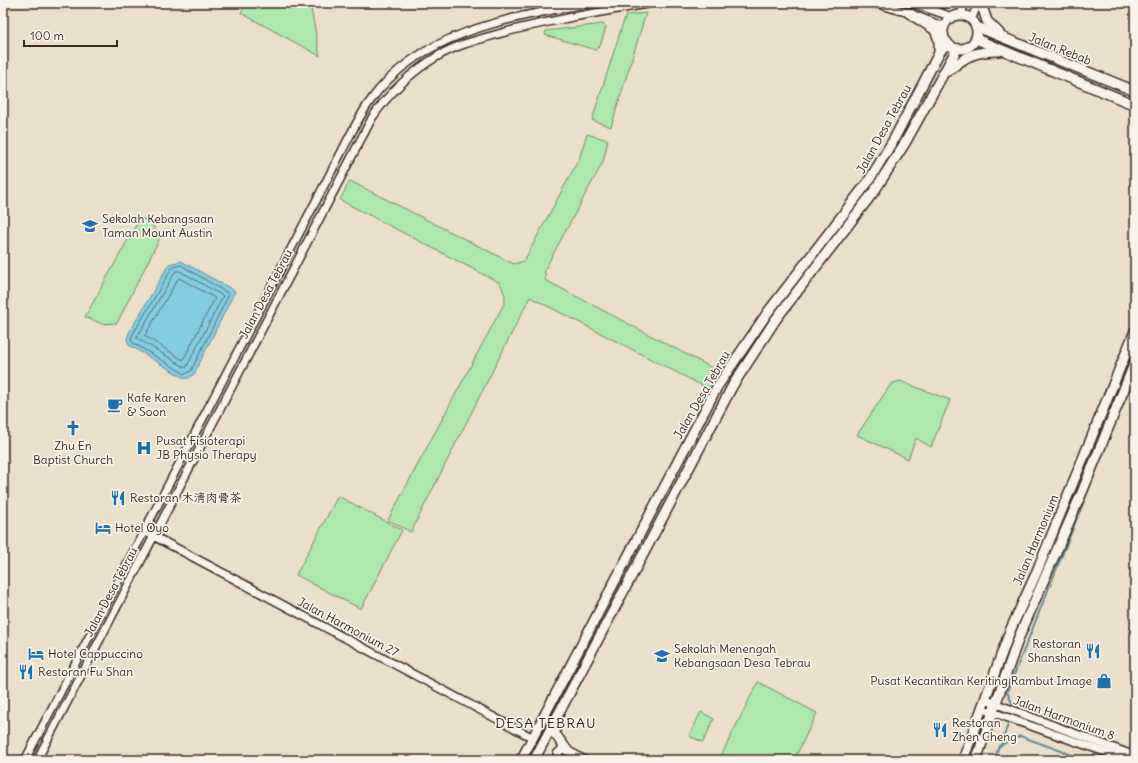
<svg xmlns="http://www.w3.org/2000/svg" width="1138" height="763" font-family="Delius,'LXGW WenKai TC',sans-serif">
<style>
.green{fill:#aee8ac;stroke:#748965}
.water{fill:#83cde3;stroke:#668c94}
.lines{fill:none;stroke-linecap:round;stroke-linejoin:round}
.shore{stroke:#586b6d;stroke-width:1}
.stream{stroke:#668c94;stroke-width:2}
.minor-casing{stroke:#3b2a1e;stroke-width:10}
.major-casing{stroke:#3b2a1e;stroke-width:12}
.minor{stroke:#f7f3e8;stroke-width:7}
.major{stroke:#f7f3e8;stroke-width:9}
.labels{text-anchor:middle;stroke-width:3.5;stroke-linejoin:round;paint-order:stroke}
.street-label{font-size:12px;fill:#3b2a1e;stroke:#f7f3e8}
.poi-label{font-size:12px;fill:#3b2a1e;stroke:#f7f3e8;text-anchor:start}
.quarter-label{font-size:14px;letter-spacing:1px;fill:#3b2a1e;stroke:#f7f3e8}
</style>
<rect width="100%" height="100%" fill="#eadfc9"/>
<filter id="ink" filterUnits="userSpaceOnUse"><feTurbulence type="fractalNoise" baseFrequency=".025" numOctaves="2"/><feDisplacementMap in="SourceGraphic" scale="8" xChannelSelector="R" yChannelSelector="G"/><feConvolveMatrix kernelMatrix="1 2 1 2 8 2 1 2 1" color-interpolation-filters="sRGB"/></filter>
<g filter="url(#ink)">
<g class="green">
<path d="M247,3h63l10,53 -79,-43z"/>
<path d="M646,13l-35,114 -19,-7 32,-100 3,-5z"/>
<path d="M603,24l3,3 -6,19 -4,4 -51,-15 1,-4z"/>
<path d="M587,134l21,6 -5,22 -58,107v11l175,92 -9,18 -181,-93 -119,235 -23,-12 117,-218v-7l-5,-12 -160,-83 10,-19 164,83 10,-3 55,-102z"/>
<path d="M140,218l10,3 10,17 -43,85 -15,1 -17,-7z"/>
<path d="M900,381l50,19 -19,47 -15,-9 -8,21 -51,-24 34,-51z"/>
<path d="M338,496l64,34 -41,79 -65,-34z"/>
<path d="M758,682l59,31 -23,47h-75z"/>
<path d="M701,712l13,7 -11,23 -14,-6z"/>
</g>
<path class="water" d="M181,261l54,30 -41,83 -5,4h-5l-55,-33 -2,-6 2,-6 40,-69z"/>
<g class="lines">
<g class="shore">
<path d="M181,265l48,29 -38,77 -6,3 -52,-31 -2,-4 2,-5 39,-66z"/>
<path d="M176,271h4l43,25 -37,72 -49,-30z"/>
<path d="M179,278l36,20 -32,62 -38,-24z"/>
</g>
<g class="stream">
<path d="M1011,717l3,-10 -7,-15 128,-318"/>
<path d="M1001,745l8,-24"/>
<path d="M994,760l5,-14 21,-10 66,24"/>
</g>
<defs>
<g id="minor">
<path d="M874,3l35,10 35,14"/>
<path d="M912,3l40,14"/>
<path d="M926,5l24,-2"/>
<path d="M961,14l4,-11"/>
<path d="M972,18l6,-15"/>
<path d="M144,531l389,207"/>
<path d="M986,700l149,56"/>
<path d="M983,709l145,51"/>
<path d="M25,760l317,-609c9,-17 17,-35 29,-51 49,-69 142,-83 220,-97"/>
<path d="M37,760l335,-642c16,-24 40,-47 66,-62 18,-11 39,-16 60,-22 51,-14 103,-22 155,-31"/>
<path d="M560,760l-3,-6 5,-5 5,1 18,10"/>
</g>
<g id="major">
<path d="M981,3l6,18 12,12"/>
<path d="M909,13l26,17 4,10v13"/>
<circle cx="960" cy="32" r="17"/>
<path d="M977,27l158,64"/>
<path d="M976,39l159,66"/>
<path d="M948,71c18,-15 27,-20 51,-20"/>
<path d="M556,718l-1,16 12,16"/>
<path d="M521,760l196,-373 51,-75 100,-130 26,-43 45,-86 8,-11"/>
<path d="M534,760l199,-375 43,-66 99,-129 30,-47 52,-94"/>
<path d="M963,760l47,-129 25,-55 100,-245"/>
<path d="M976,760l43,-123 64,-147 52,-128"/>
</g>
</defs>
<use href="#minor" class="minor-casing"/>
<use href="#major" class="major-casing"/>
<use href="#minor" class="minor"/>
<use href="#major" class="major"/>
</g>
</g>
<defs>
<symbol id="school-bare" viewBox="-9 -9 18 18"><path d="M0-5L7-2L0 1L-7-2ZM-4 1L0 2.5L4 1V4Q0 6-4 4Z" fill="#1f6fb2" stroke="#f7f3e8" stroke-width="2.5" paint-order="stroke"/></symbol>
<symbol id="cafe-bare" viewBox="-9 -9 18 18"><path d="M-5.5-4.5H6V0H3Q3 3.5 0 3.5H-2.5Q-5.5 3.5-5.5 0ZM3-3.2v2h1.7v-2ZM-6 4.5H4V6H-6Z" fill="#1f6fb2" stroke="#f7f3e8" stroke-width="2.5" paint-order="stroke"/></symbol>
<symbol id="church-bare" viewBox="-9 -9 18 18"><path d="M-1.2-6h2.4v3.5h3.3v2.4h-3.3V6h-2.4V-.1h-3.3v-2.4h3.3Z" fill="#1f6fb2" stroke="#f7f3e8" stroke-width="2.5" paint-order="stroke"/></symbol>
<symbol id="hospital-bare" viewBox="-9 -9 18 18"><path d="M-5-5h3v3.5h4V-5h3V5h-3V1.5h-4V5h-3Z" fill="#1f6fb2" stroke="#f7f3e8" stroke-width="2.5" paint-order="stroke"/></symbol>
<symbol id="restaurant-bare" viewBox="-9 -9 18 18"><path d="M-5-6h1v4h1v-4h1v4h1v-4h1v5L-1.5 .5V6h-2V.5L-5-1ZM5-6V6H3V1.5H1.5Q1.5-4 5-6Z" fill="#1f6fb2" stroke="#f7f3e8" stroke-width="2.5" paint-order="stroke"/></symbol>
<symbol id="hotel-bare" viewBox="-9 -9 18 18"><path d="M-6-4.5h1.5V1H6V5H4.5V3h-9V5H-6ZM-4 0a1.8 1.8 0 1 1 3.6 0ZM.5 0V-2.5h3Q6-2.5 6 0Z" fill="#1f6fb2" stroke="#f7f3e8" stroke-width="2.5" paint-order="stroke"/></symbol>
<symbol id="shop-bare" viewBox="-9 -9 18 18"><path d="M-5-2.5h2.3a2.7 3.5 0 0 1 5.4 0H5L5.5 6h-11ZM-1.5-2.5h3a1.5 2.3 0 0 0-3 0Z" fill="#1f6fb2" stroke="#f7f3e8" stroke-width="2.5" paint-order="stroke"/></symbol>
</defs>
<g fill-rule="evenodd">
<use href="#school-bare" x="79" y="215" width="22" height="22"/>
<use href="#cafe-bare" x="104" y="394" width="22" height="22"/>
<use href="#church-bare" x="62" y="417" width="22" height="22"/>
<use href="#hospital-bare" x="133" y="437" width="22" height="22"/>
<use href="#restaurant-bare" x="107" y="487" width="22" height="22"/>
<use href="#hotel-bare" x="92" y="517" width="22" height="22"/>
<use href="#restaurant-bare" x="1082" y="640" width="22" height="22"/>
<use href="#hotel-bare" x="25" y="643" width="22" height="22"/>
<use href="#school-bare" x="651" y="645" width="22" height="22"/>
<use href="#restaurant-bare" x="15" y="661" width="22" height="22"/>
<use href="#shop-bare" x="1093" y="670" width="22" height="22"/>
<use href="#restaurant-bare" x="929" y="719" width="22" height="22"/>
</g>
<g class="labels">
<g class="street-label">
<text transform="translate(1060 49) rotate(22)" y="4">Jalan Rebab</text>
<text transform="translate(884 129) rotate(-61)" y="4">Jalan Desa Tebrau</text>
<text transform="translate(266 294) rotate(-62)" y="4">Jalan Desa Tebrau</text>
<text transform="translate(702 395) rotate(-60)" y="4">Jalan Desa Tebrau</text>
<text transform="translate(1036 540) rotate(-67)" y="4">Jalan Harmonium</text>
<text transform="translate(111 592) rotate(-62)" y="4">Jalan Desa Tebrau</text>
<text transform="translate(348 627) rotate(28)" y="4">Jalan Harmonium 27</text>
<text transform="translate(1064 718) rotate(20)" y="4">Jalan Harmonium 8</text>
</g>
<g class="poi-label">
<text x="102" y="223">Sekolah Kebangsaan<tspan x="102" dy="14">Taman Mount Austin</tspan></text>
<text x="127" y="402">Kafe Karen<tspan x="127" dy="14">&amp; Soon</tspan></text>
<text x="156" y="445">Pusat Fisioterapi<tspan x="156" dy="14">JB Physio Therapy</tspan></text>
<text x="73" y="450" text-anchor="middle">Zhu En<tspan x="73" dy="14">Baptist Church</tspan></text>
<text x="130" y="502">Restoran 木清肉骨茶</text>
<text x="115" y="532">Hotel Oyo</text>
<text x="1081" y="648" text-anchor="end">Restoran<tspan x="1081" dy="14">Shanshan</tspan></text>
<text x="674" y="653">Sekolah Menengah<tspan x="674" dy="14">Kebangsaan Desa Tebrau</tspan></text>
<text x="48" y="658">Hotel Cappuccino</text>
<text x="38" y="676">Restoran Fu Shan</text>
<text x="1092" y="685" text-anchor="end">Pusat Kecantikan Keriting Rambut Image</text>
<text x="952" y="727">Restoran<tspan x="952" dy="14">Zhen Cheng</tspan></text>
</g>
<g class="quarter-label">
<text x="546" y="728">DESA TEBRAU</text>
</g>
</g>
<rect width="1138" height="763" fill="none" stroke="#f7f3e8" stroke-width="16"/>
<rect x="8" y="8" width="1122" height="747" fill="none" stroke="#3b2a1e" stroke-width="1.5" filter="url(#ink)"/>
<path d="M24 40v6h93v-6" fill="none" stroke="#3b2a1e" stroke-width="2"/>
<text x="30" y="40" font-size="12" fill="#3b2a1e" stroke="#f7f3e8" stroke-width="3" paint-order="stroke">100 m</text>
</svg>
